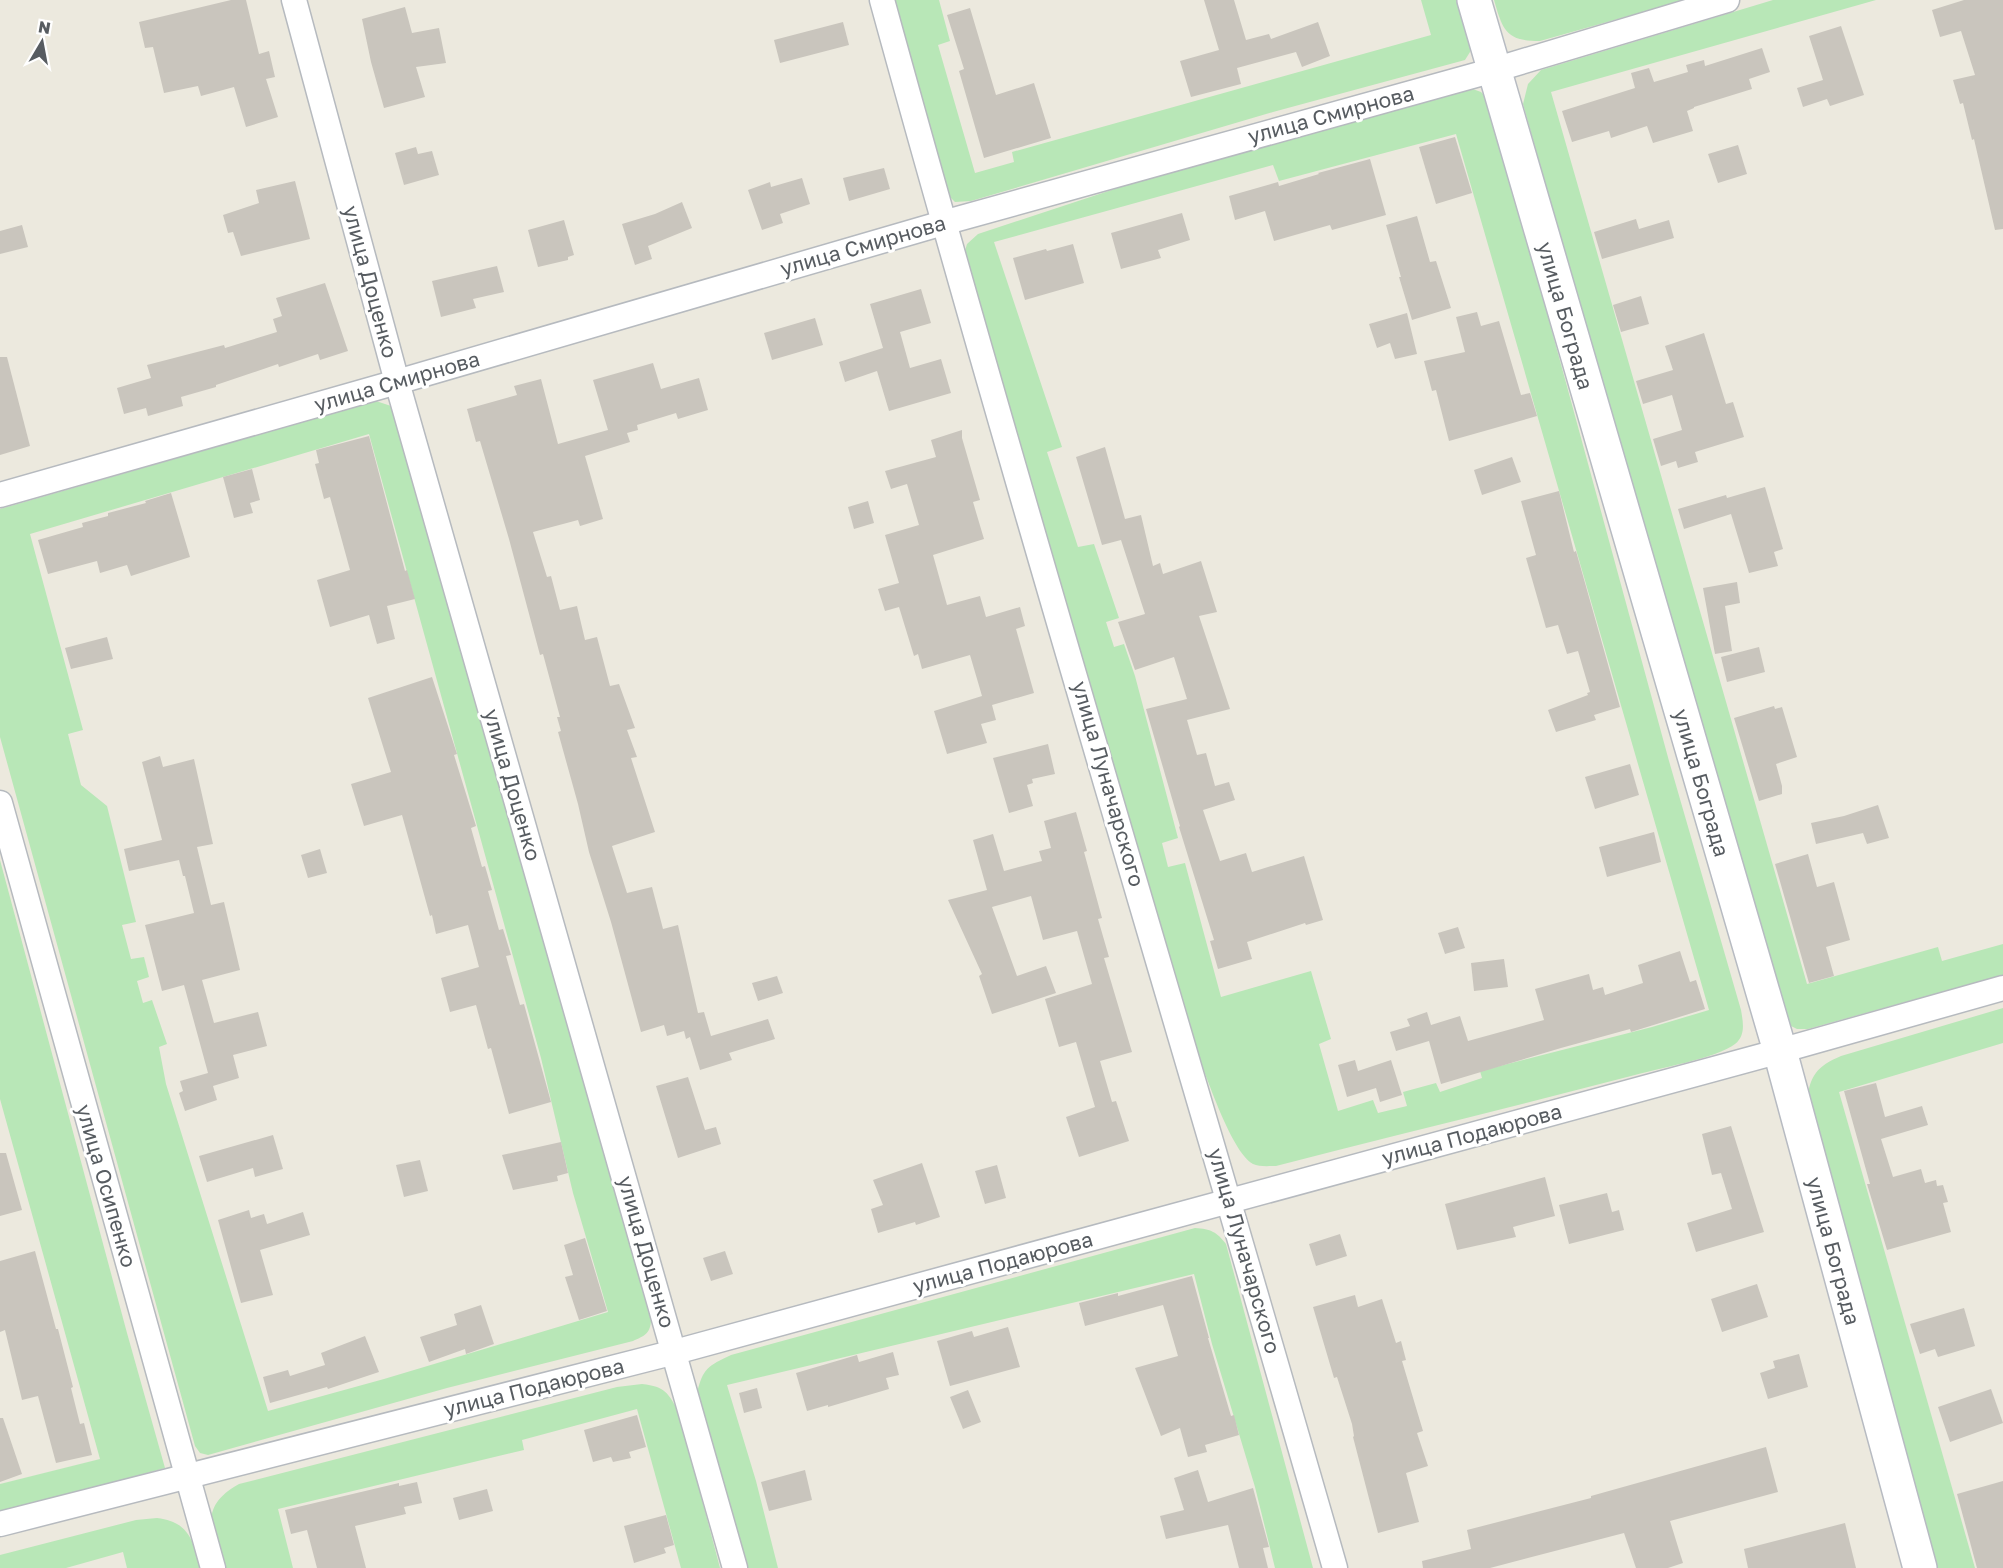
<svg xmlns="http://www.w3.org/2000/svg" width="2003" height="1568" font-family="'Golos Text',sans-serif">
<style>
.green{fill:#b8e7b7;fill-rule:evenodd}
.building{fill:#c9c5bd}
.lines{fill:none;stroke-linecap:round;stroke-linejoin:round}
.street-casing{stroke:#b6babf;stroke-width:27}
.secondary-casing{stroke:#b7bbc2;stroke-width:36}
.street{stroke:#fff;stroke-width:24}
.secondary{stroke:#fff;stroke-width:33}
.labels{text-anchor:middle;stroke-width:6;stroke-linejoin:round;paint-order:stroke}
.street-label{font-size:21px;fill:#575c61;stroke:#fff}
</style>
<rect width="100%" height="100%" fill="#ece9de"/>
<g class="green">
<path d="M891,0h48l11,41 -12,4 37,128 39,-11 -2,-10 419,-117 -10,-35h35l15,47 -1,5 -5,8 -192,52 -302,89 -16,1 -10,-10z"/>
<path d="M1494,0h191l-145,41c-34,0 -37,-10 -46,-41z"/>
<path d="M1773,0h103l-325,92 256,892 131,-37 4,14 61,-17v31l-195,54h-11l-10,-5 -203,-702 -61,-218 5,-20 13,-14z"/>
<path d="M1470,88l11,4 8,8 180,661 72,249c2,12 5,25 -6,34 -17,14 -80,25 -104,32 -118,31 -237,59 -355,90 -7,0 -17,1 -23,-2 -23,-13 -49,-96 -60,-122l-229,-788 3,-10 11,-10 173,-57zM1456,134l253,876 -57,17 -172,44 2,7 -42,14 -4,-9 -33,9 4,14 -29,7 -5,-13 -35,11 -19,-67 12,-5 -20,-68 -90,26 -36,-134 -17,4 -6,-24 16,-5 -43,-162 -11,-32 -10,3 -8,-25 13,-4 -25,-74 -16,3 -31,-95 15,-5 -68,-205 279,-77 6,16z"/>
<path d="M376,401l15,5 7,10 186,659 67,246c-1,13 -7,15 -18,20l-186,47 -239,67 -8,-2 -5,-7 -195,-709v-228zM369,434l172,624 32,135 35,119 -224,67 -116,32 -102,-327 -7,-37 8,-3 -15,-44 -9,3 -6,-22 12,-4 -5,-20 -13,2 -9,-34 14,-3 -29,-116 -26,-21 -13,-51 15,-4 -53,-196z"/>
<path d="M0,860l127,473 38,135 -165,46v-30l100,-25 -100,-360z"/>
<path d="M2003,1008v35l-164,49 136,476h-40l-128,-465c2,-27 10,-37 34,-47z"/>
<path d="M1195,1228c16,1 22,4 31,16l87,324h-38l-20,-81 -43,-143 -18,-70 -467,111 29,96 22,87h-33l-48,-175c6,-25 11,-27 34,-38z"/>
<path d="M642,1384c24,3 25,8 37,28l41,156h-39l-44,-159 -115,31 2,10 -246,59 15,59h-73c-8,-38 -22,-61 19,-84l378,-97z"/>
<path d="M157,1518c32,4 36,22 43,50h-73l-4,-16 -57,16h-66v-13l136,-35z"/>
</g>
<g class="building">
<path d="M231,0h15l13,54 10,-3 6,26 -9,2 12,38 -32,10 -12,-40 -33,9 -3,-10 -34,7 -11,-46 -8,1 -6,-26z"/>
<path d="M1204,0h30l12,40 23,-6 2,5 47,-17 12,34 -28,11 -6,-15 -59,16 4,16 -50,13 -11,-36 39,-11z"/>
<path d="M1964,0h39v229l-8,1 -21,-91 -2,1 -9,-37 -3,1 -7,-24 22,-5 -14,-44 -21,6 -8,-27z"/>
<path d="M405,7l7,26 27,-5 7,35 -30,4 9,30 -41,11 -13,-46 -9,-43z"/>
<path d="M970,8l26,87 38,-12 17,55 -67,20 -25,-87 5,-2 -17,-54z"/>
<path d="M843,22l6,23 -69,18 -6,-23z"/>
<path d="M1841,26l23,69 -34,11 -3,-7 -24,8 -6,-19 26,-8 -14,-44z"/>
<path d="M1762,48l8,24 -21,7 3,10 -58,18v1l-7,3 6,20 -40,12 -6,-17 -36,12 -2,-7 -37,11 -10,-31 73,-23 -4,-15 18,-5 5,14 34,-10 -2,-7 18,-5 1,6z"/>
<path d="M1455,137l17,56 -36,11 -17,-57z"/>
<path d="M1738,145l9,29 -29,9 -10,-29z"/>
<path d="M416,147l2,7 14,-3 7,24 -35,10 -9,-32z"/>
<path d="M1370,159l16,56 -54,15 -2,-5 -56,16 -9,-30 -30,9 -6,-24 49,-14 1,4 40,-12 -1,-1z"/>
<path d="M884,168l6,21 -41,12 -6,-23z"/>
<path d="M802,178l8,26 -30,10 3,9 -21,7 -14,-40 22,-8 1,5z"/>
<path d="M295,181l15,58 -69,17 -8,-24 -5,1 -5,-18 36,-12 -3,-13z"/>
<path d="M682,202l10,26 -44,18 4,13 -17,6 -13,-41 33,-10z"/>
<path d="M1182,213l8,27 -32,10 3,8 -40,11 -10,-36z"/>
<path d="M1417,216l13,46 6,-1 15,47 -39,12 -13,-43h2l-15,-52z"/>
<path d="M1636,219l3,10 30,-9 5,18 -72,21 -8,-27z"/>
<path d="M564,220l10,35 -6,2v3l-30,7 -10,-37z"/>
<path d="M22,225l6,22 -28,7v-23z"/>
<path d="M1073,244l11,39 -59,17 -12,-42 33,-9 1,2z"/>
<path d="M497,266l7,26 -31,7 3,9 -35,9 -9,-36z"/>
<path d="M325,283l23,68 -28,9 -2,-6 -39,13 -1,-3 -62,21v2l-35,10 2,9 -35,10 -2,-8 -22,6 -7,-26 34,-10 -4,-13 77,-20 1,3 52,-16 -4,-13 9,-3 -6,-18z"/>
<path d="M921,289l10,34 -31,9 10,36 31,-9 10,34 -62,18 -12,-40 -32,11 -6,-20 44,-14 -13,-44z"/>
<path d="M1641,296l8,28 -28,8 -8,-27z"/>
<path d="M1477,312l4,14 18,-5 22,74 9,-2 7,23 -88,25 -13,-51 -4,1 -8,-30 41,-9 -9,-35z"/>
<path d="M1407,313l10,41 -22,5 -5,-16 -13,5 -8,-24z"/>
<path d="M815,318l8,27 -51,15 -8,-27z"/>
<path d="M1704,333l22,71 7,-2 11,35 -49,15 3,10 -20,6 -2,-7 -15,5 -8,-27 29,-9 -10,-35 -29,9 -7,-23 37,-11 -8,-24z"/>
<path d="M0,357h7l23,89 -30,9z"/>
<path d="M653,363l8,26 38,-11 9,32 -30,9 -2,-6 -39,12 1,5 -11,3 3,9 -45,14 18,63 -23,7 -2,-6 -45,12 14,45 4,-1 9,34 17,-4 8,34 12,-3 13,49 9,-2 16,44 -8,2 10,27 -6,1 24,74 -43,14 15,47 25,-6 11,42 15,-4 20,88 6,-1 7,24 57,-17 7,20 -46,14 3,7 -32,10 -10,-33 -4,2 -2,-8 -17,5 -3,-11 -23,7 -30,-110 -22,-70 -11,-48 -20,-72 3,-1 -4,-14h3l-17,-63 -3,1 -31,-116 -29,-98 -4,1 -9,-33 50,-14 -3,-9 27,-7 17,65 50,-14 -15,-50z"/>
<path d="M962,430v8l18,62 -7,2 11,37 -51,16 14,50 33,-9 6,21 34,-10 5,19 -9,3 18,64 -42,12 4,15 -15,4 6,19 -40,11 -13,-43 48,-15 -12,-41 -48,14 -4,-15 -4,2 -15,-49 -14,4 -7,-22 21,-6 -14,-48 34,-10 -12,-41 -16,5 -6,-18 51,-14 -5,-17z"/>
<path d="M369,436l36,135 2,-1 8,29 -28,7 8,33 -18,5 -8,-29 -39,12 -13,-47 33,-10 -20,-73 -6,2 -9,-35 4,-1 -3,-13z"/>
<path d="M1105,447l20,72 16,-4 12,51 7,-3 3,11 38,-13 16,51 -18,4 31,93 -43,11 10,35 9,-2 9,33 14,-4 6,18 -32,10 17,51 26,-8 6,19 52,-16 19,64 -17,5 -1,-2 -58,19 5,17 -34,10 -8,-28 4,-1 -35,-113 1,-1 -34,-117 41,-10 -13,-42 -39,13 -17,-48 27,-8 -24,-74 -19,5 -26,-88z"/>
<path d="M1512,457l9,25 -39,13 -8,-25z"/>
<path d="M252,469l8,31 -10,3 3,10 -19,5 -11,-41z"/>
<path d="M1765,487l18,62 -9,3 4,14 -29,7 -18,-59 -47,15 -6,-20 48,-14 1,3z"/>
<path d="M1559,491l15,61 2,-1 44,156 -26,8 2,5 -40,12 -8,-22 40,-15 -1,-2 3,-1 -12,-41 -11,3 -9,-29 -12,3 -20,-70 10,-3 -15,-54z"/>
<path d="M171,493l19,64 -59,19 -4,-11 -27,8 -3,-12 -49,13 -10,-34 45,-13 -1,-4 26,-7v-3l38,-10 -1,-2z"/>
<path d="M868,501l6,22 -20,6 -6,-22z"/>
<path d="M1737,582l3,21 -15,3 7,45 -17,3 -12,-66z"/>
<path d="M107,637l6,22 -42,10 -6,-21z"/>
<path d="M1759,647l6,25 -38,10 -6,-25z"/>
<path d="M432,677l25,77 -3,1 22,71 -5,2 11,39 3,-1 7,24 -4,1 11,39 4,-1 8,26 -5,1 14,49 4,-1 27,98 -42,12 -18,-66 -3,1 -12,-44 -26,7 -9,-34 38,-11 -11,-42 -32,9 -4,-19 -2,1 -28,-101 -38,11 -13,-42 40,-12 -23,-74z"/>
<path d="M1774,706l1,3 7,-2 15,50 -21,7 6,22v8l-23,7 -25,-83z"/>
<path d="M1048,744l7,30 -23,5 1,4 -6,2 6,21 -24,7 -16,-55z"/>
<path d="M160,756l3,11 31,-8 19,85 -16,3 14,58 13,-3 16,68 -38,10 12,43 44,-11 9,34 -34,9 6,23 -26,8 4,14 -32,11 -6,-18 4,-2 -3,-10 28,-8 -24,-88 -22,6 -17,-66 49,-12 -9,-37h-2l-4,-16 -50,11 -5,-22 38,-9 -20,-78z"/>
<path d="M1630,764l9,31 -44,14 -10,-32z"/>
<path d="M1878,805l11,33 -22,6 -4,-11 -47,11 -5,-21 33,-7z"/>
<path d="M1076,812l11,39 -3,1 18,66 -4,1 11,38 -5,1 28,94 -32,9 12,41 4,-1 13,40 -50,16 -13,-40 29,-10 -19,-65 -17,5 -14,-48 47,-15 -15,-53 -34,9 -12,-44 -39,11 25,69 29,-10 10,27 -64,21 -13,-38 3,-2 -34,-74 39,-10 -14,-50 20,-6 11,37 38,-10 -3,-10 12,-3 -7,-27z"/>
<path d="M1654,832l7,30 -54,15 -8,-30z"/>
<path d="M320,849l7,24 -19,5 -7,-23z"/>
<path d="M1808,854l9,33 17,-5 16,58 -24,7 8,29 -25,7 -34,-119z"/>
<path d="M1458,927l7,21 -20,6 -7,-21z"/>
<path d="M1680,951l10,31 6,-2 9,29 -74,23 -1,-3 -69,19 -120,36 -12,-43 -33,10 -6,-19 20,-6 -3,-7 20,-7 4,13 29,-9 8,25 76,-21 -9,-31 54,-15 4,16 10,-3 2,8 38,-12 -5,-18z"/>
<path d="M1504,959l4,28 -34,4 -3,-28z"/>
<path d="M777,976l6,17 -25,8 -6,-18z"/>
<path d="M1355,1060l3,11 33,-11 11,35 -22,7 -4,-14 -29,9 -9,-32z"/>
<path d="M688,1077l17,53 11,-3 5,17 -43,14 -22,-72z"/>
<path d="M1876,1083l9,34 37,-11 6,19 -47,14 12,38 28,-8 4,14 11,-3 1,6 6,-1 5,17 -5,1 8,29 -64,18 -20,-66h3l-26,-93z"/>
<path d="M1731,1126l33,106 -68,20 -9,-29 45,-14 -11,-36 -9,2 -10,-41z"/>
<path d="M273,1135l10,34 -28,8 -2,-9 -46,14 -8,-26z"/>
<path d="M561,1142l7,31 -11,3 1,5 -45,9 -11,-35z"/>
<path d="M0,1153h6l16,57 -22,6z"/>
<path d="M420,1160l8,31 -24,6 -8,-32z"/>
<path d="M922,1163l18,54 -24,8 -1,-3 -37,11 -7,-24 12,-4 -10,-25z"/>
<path d="M997,1165l9,33 -21,6 -10,-33z"/>
<path d="M1545,1177l10,39 -42,11 3,10 -59,13 -12,-46z"/>
<path d="M1607,1193l5,19 7,-2 5,20 -55,14 -10,-39z"/>
<path d="M249,1210l2,8 13,-4 3,10 36,-12 7,23 -50,15 13,45 -32,8 -23,-83z"/>
<path d="M1340,1234l7,22 -31,10 -7,-22z"/>
<path d="M585,1238l22,73 -28,9 -14,-43 8,-2 -9,-30z"/>
<path d="M35,1251l21,78h2l15,58 -2,1 9,36 4,-1 8,32 -36,8 -18,-67 -16,4 -17,-70 -5,2v-71z"/>
<path d="M725,1251l8,23 -22,7 -8,-23z"/>
<path d="M1192,1276l17,62h-1l23,78 3,-1 5,20 -34,10 2,7 -19,5 -8,-29 -19,8 -26,-68 43,-12 -15,-51 -78,21 -6,-23 39,-10v3z"/>
<path d="M1757,1284l11,33 -46,15 -11,-33z"/>
<path d="M1355,1295l3,12 24,-8 14,44 5,-2 5,19 -4,1 21,70 -6,2 11,33 -22,7 13,49 -41,11 -25,-96 1,-1 -2,-12 -15,-47 -3,1 -21,-71z"/>
<path d="M481,1305l13,39 -28,10 -1,-5 -36,13 -9,-25 37,-12 -3,-11z"/>
<path d="M1964,1308l11,38 -37,11 -3,-8 -15,5 -10,-30z"/>
<path d="M1008,1327l12,40 -70,19 -13,-45 35,-10 2,6z"/>
<path d="M365,1336l14,36 -51,17 -1,-2 -57,16 -7,-26 25,-7 2,6 35,-11 -4,-12z"/>
<path d="M893,1352l6,23 -13,3 3,11 -61,18v-2l-21,6 -11,-38 61,-18 2,7z"/>
<path d="M1799,1354l9,33 -40,12 -8,-26 15,-5 -2,-7z"/>
<path d="M757,1388l5,20 -18,5 -5,-20z"/>
<path d="M1991,1389l12,34 -53,19 -12,-35z"/>
<path d="M968,1390l13,32 -18,7 -13,-32z"/>
<path d="M637,1415l9,32 -17,5 2,6 -18,4 -2,-5 -18,5 -9,-32z"/>
<path d="M0,1418h3l19,56 -22,8z"/>
<path d="M1766,1447l12,45 -108,29 13,42 -15,5h-32l-12,-35 -134,35h-67l-1,-7 49,-12 -4,-19 124,-32v-2z"/>
<path d="M805,1470l7,30 -43,11 -8,-29z"/>
<path d="M1198,1470l10,32 45,-14 16,59 -6,1 5,20h-29l-11,-43 -62,14 -6,-23 24,-6 -10,-32z"/>
<path d="M2003,1481v87h-26l-20,-74z"/>
<path d="M417,1482l5,21 -18,4 2,7 -51,12 11,42h-49l-10,-38 -16,4 -6,-24 114,-27v3z"/>
<path d="M487,1489l6,22 -34,9 -6,-22z"/>
<path d="M666,1515l8,30 -10,3 2,5 -32,10 -10,-37z"/>
<path d="M1845,1523l11,45h-108l-4,-19z"/>
</g>
<g class="lines">
<defs>
<g id="street">
<path d="M294,0l103,382 338,1186"/>
<path d="M882,0c144,524 303,1045 453,1568"/>
<path d="M0,495l397,-113 546,-159 551,-153 233,-70"/>
<path d="M0,803l213,765"/>
<path d="M0,1524l675,-172 1105,-301 223,-63"/>
</g>
<path id="secondary" d="M1474,0l306,1051 140,517"/>
</defs>
<use href="#street" class="street-casing"/>
<use href="#secondary" class="secondary-casing"/>
<use href="#street" class="street"/>
<use href="#secondary" class="secondary"/>
</g>
<g class="labels">
<g class="street-label">
<text transform="translate(1331 115) rotate(-15)" y="7">улица Смирнова</text>
<text transform="translate(863 246) rotate(-16)" y="7">улица Смирнова</text>
<text transform="translate(370 282) rotate(75)" y="7">улица Доценко</text>
<text transform="translate(1565 316) rotate(74)" y="7">улица Бограда</text>
<text transform="translate(397 382) rotate(-16)" y="7">улица Смирнова</text>
<text transform="translate(1701 783) rotate(74)" y="7">улица Бограда</text>
<text transform="translate(1108 784) rotate(74)" y="7">улица Луначарского</text>
<text transform="translate(512 785) rotate(74)" y="7">улица Доценко</text>
<text transform="translate(1472 1135) rotate(-15)" y="7">улица Подаюрова</text>
<text transform="translate(106 1186) rotate(74)" y="7">улица Осипенко</text>
<text transform="translate(1244 1251) rotate(74)" y="7">улица Луначарского</text>
<text transform="translate(1833 1251) rotate(75)" y="7">улица Бограда</text>
<text transform="translate(646 1252) rotate(74)" y="7">улица Доценко</text>
<text transform="translate(1003 1263) rotate(-15)" y="7">улица Подаюрова</text>
<text transform="translate(534 1388) rotate(-14)" y="7">улица Подаюрова</text>
</g>
</g>
<g transform="translate(42 42) rotate(10)" stroke="#ffffff" stroke-width="4.5" paint-order="stroke">
<path d="M0-4.5L10 22L0 15L-10 22Z" fill="#575c61"/>
<text y="-9" font-size="16" font-weight="bold" text-anchor="middle" fill="#575c61">N</text>
</g>
</svg>
